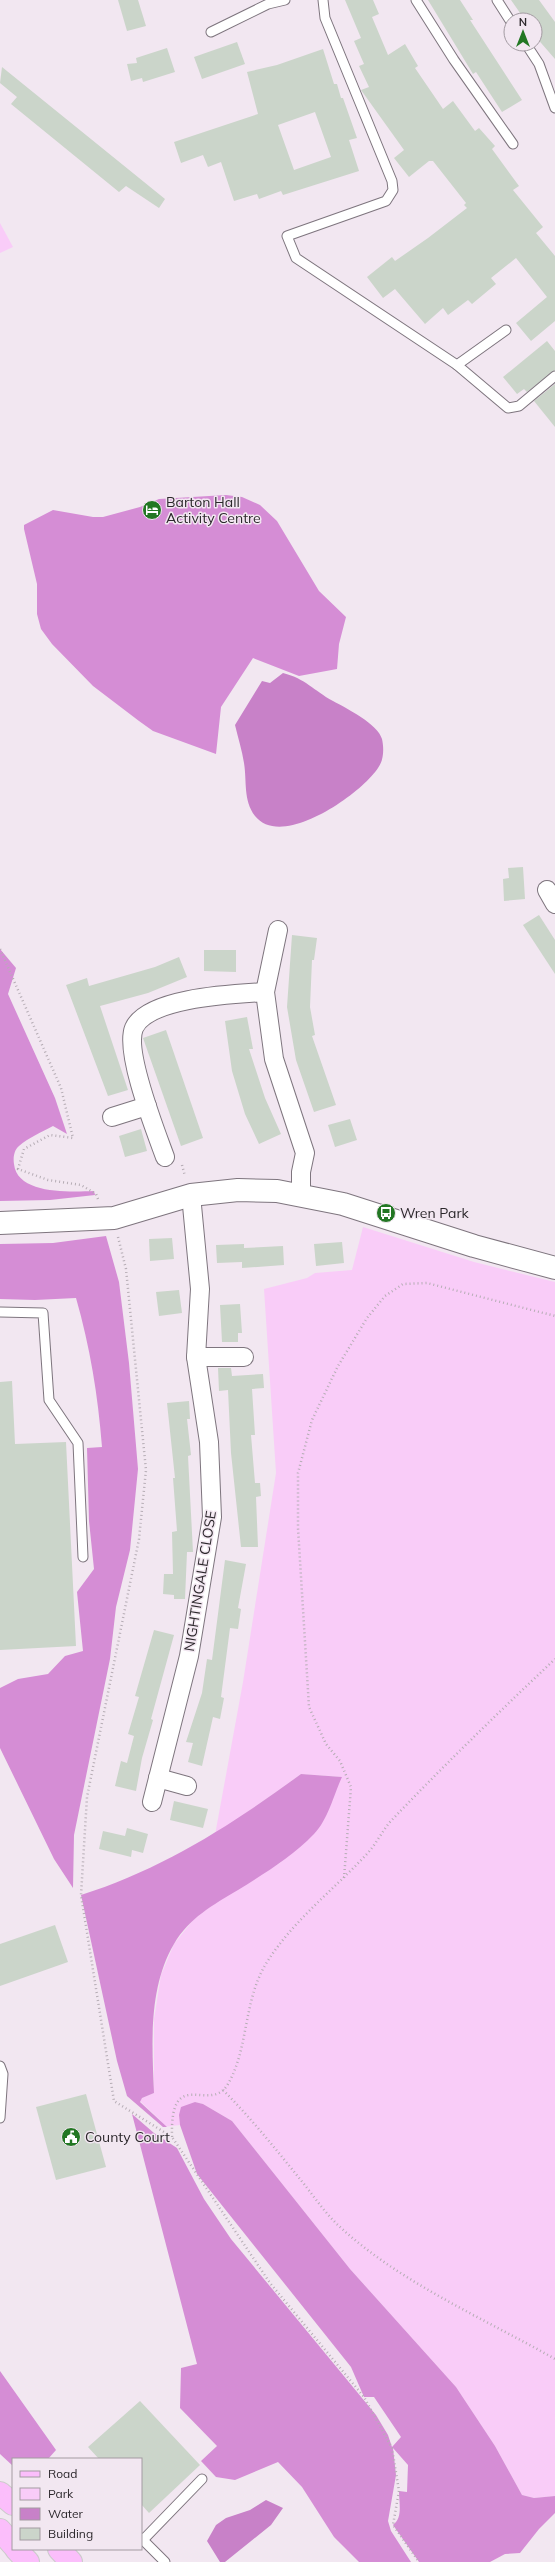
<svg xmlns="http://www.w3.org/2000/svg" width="555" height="2562" font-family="Mulish,sans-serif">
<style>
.green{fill:#f9ccf8}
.forest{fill:#d58dd5}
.water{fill:#c881c8}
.building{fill:#cbd5ca;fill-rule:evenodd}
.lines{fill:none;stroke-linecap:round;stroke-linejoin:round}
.lane-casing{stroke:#7e757e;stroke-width:11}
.street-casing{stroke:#7e757e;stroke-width:20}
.secondary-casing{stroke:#7e757e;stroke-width:24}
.primary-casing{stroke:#cccbcc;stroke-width:24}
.path{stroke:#b6adb5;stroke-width:2.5;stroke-dasharray:1 3;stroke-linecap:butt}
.lane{stroke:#fff;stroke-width:9}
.street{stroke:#fff;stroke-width:18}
.secondary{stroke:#fff;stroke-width:22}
.primary{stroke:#fbbefb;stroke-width:22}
.labels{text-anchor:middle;stroke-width:3;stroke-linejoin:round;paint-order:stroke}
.poi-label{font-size:14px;fill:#2c282c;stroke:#f2e7f1;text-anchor:start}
.street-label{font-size:14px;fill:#2c282c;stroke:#f2e7f1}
</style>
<rect width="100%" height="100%" fill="#f2e7f1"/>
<g class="green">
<path d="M0,223l13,24 -13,6z"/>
<path d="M363,1227l111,35 81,20v1214l-21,2 -12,-3 -27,-49 -39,-59 -106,-118 -118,-148 -29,-17 -8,-2 -16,13 1,10 -17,2 -2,-6 -21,-20 2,-3 12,-5v-74l7,-44 13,-31 19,-24 18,-15 69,-42 61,-86 -40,-3c-28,21 -58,40 -86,61l28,-153 33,-209 -12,-184 43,-11 8,-5 37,-3z"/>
</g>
<g class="forest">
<path d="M226,495l16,2 18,8 17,16 42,70 27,26 -7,27 -2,25 -38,7 -46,-18 -32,49 -5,47 -63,-23 -14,-10 -46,-35 -41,-42 -11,-15 -4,-15v-30l-13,-55v-4l29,-15 40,7h10l37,-10 19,-8z"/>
<path d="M0,949l16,19 -8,26 47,104 12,36 -14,-8c-11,6 -25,12 -34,20 -5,4 -6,12 -5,18 3,31 58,28 80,27l1,4 -45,5 -50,1z"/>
<path d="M106,1236l13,46 10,81 9,106 -8,81 -14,57 -6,52 -36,176 -1,53 -19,-29 -54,-111v-60l18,-9 30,-5 17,-18 18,-5 -6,-59 17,-23 -5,-48 -2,-73 15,-1c-4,-52 -12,-100 -26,-149l-41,2 -35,-1v-55l53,-1z"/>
<path d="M301,1774l41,3c-8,17 -14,43 -28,57 -22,23 -49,39 -76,56 -25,15 -49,28 -64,54 -26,44 -22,101 -20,149l-12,5 -2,4 27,25h-4l-36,-31 -10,-35 -36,-166c82,-26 152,-71 220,-121z"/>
<path d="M195,2102l8,2 29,17 118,148 106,118 39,59 27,49 12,3 21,-2v17l-16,16 -19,24 -15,1 -15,8h-71l-26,-37c10,-8 6,-21 6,-34l8,1 1,-27 -15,-17 3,27 -8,46 3,10 20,31h-52l-25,-25 -32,-50 -24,-25 -43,18 -19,-3 -15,-16 16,-15 -37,-38 1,-40 16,-4 -65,-250 22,19 23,15 27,51 27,40 145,176 12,20 4,12 9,-10 -27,-40h-10l-13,-30 -154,-193 -17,-49 -1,-10 2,-8z"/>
<path d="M0,2371l56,79 -8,9h-35v7l-13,-12z"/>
</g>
<g class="water">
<path d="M283,673c23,6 30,17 50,28 13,7 45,23 49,38 2,9 2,21 -4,29 -17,26 -96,82 -123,48 -12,-16 -8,-35 -11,-53 -2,-13 -6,-25 -9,-38l27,-44 8,2z"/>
<path d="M266,2500l17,8 -12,17 -46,37h-5l-13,-21 9,-16 10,-7 24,-8z"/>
</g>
<g class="building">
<path d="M118,0h20l8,26 -19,5z"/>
<path d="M345,0h28l6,14 -7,3 16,38 17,-11 13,22 -3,2 28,41 10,-8 22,30 4,-3 16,18 -3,3 27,37 -6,4 30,37 -7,6 19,23v65l-24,20 -15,-18 31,-26 -31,-39 -25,20 5,6 -24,20 -4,-4 -20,15 -5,-7 -18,16 -30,-35 -12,9 -16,-21 25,-20 3,4 33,-23 39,-30 -3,-3 2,-2 -33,-42h-4l-20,16 -15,-19 10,-8 -43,-60 8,-3 -10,-21 5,-2 -10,-23 7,-3z"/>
<path d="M428,0h32l13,20h-3l52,80 -20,12 -26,-40 -3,2z"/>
<path d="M511,0h28l16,22v37l-20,-23v-16h-10z"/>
<path d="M237,42l8,22 -43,15 -8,-22z"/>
<path d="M167,48l8,24 -32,10 -1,-4 -11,3 -4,-17 10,-1 -1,-5z"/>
<path d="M323,49l11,35h3l4,14h2l14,40 -8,2 10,31 -76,24 -2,-4 -22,8 -2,-5 -23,7 -13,-39 -13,5 -5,-12 -22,8 -7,-21 84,-28 -11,-42 30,-7zM315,112l16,45 -37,13 -16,-45z"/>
<path d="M2,67l163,132 -6,9 -33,-22 -7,6 -108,-88 6,-7 -17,-14z"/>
<path d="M547,341l8,10v19l-28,22 -3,-3 -7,5 -14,-17z"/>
<path d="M555,384v43l-21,-26z"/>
<path d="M523,867l2,32 -21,2 -1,-22 6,-1 -1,-10z"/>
<path d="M539,915l16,25v34l-32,-49z"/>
<path d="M292,935l25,3 -3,22h-2l-2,47 5,28 -3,1 24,69 -22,7 -18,-52 -9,-53z"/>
<path d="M204,950h32v22l-32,-1z"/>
<path d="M179,957l8,20 -39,16 -48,13 28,84 -20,6 -42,-111 21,-7 2,8 66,-19z"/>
<path d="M247,1017l6,32h-4l16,49 16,36 -22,10 -14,-30 -13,-43 -7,-50z"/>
<path d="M166,1030l37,108 -22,8 -38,-108z"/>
<path d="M350,1119l7,21 -22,7 -7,-22z"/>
<path d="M141,1129l6,22 -22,6 -6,-21z"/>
<path d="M172,1238l2,21 -24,2 -1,-22z"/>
<path d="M342,1242l2,21 -28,3 -2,-22z"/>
<path d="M244,1244v4l39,-2 1,19 -42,3v-6l-25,1 -1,-18z"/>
<path d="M179,1290l3,23 -23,3 -3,-24z"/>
<path d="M240,1304l2,29h-4v9h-16l-2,-37z"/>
<path d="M218,1368h13l1,8 31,-2 1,14 -12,1 3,46h-4l4,48h5l1,13 -5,1 2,50h-17l-10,-94 -3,-63 -9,1z"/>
<path d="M12,1381l3,63 51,-2 10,204 -76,4v-268z"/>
<path d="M189,1401l1,18h-3l4,36 -3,1 5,96h-6l-2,47h-11v-4l-11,-1 1,-20h9l-1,-42 5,-1 -4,-53h2l-8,-75z"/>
<path d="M225,1560l21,4 -8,44 3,1 -3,20 -8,-1 -9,69 3,1 -4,21 -7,-2 -11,49 -14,-4 5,-19 -7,-1 16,-49 5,-34 5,1z"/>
<path d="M154,1630l20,5 -23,84 2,1 -11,38 -6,33 -21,-5 6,-25 6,2 7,-27 -6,-2 11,-37 -4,-1z"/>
<path d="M174,1801l34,8 -5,19 -33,-8z"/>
<path d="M127,1828l21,6 -5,19 -11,-3 -1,7 -32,-8 4,-18 22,5z"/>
<path d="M55,1925l13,37 -68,24v-42z"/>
<path d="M86,2094l20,73 -50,13 -20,-73z"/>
<path d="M140,2401l60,64 -51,48 -8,-9v-45h-42l-11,-12z"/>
</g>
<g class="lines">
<defs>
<g id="lane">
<path d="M323,0l2,18 67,163 1,9 -7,11 -99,35 9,22 161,107"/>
<path d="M416,0l38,60 59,84"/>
<path d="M497,0l14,22"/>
<path d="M211,32l57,-28 17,-4"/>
<path d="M526,44l13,20 16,44"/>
<path d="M506,330l-49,35 51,43 11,-2 36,-30"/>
<path d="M0,1312l43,1 6,87 29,43 5,114"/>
<path d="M0,2066l3,8 -3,44"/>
<path d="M141,2538l24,24"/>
<path d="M143,2540l59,-61"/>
</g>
<g id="street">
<path d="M547,890l8,14"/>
<path d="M278,930l-13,62 9,67 31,94 -4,19v22"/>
<path d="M112,1117l35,-11"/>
<path d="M165,1157c-9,-25 -41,-105 -31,-129 14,-31 101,-34 131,-36"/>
<path d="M196,1357h48"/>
<path d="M158,1778l29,8"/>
<path d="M152,1802l37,-146 23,-139 -3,-75 -13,-85 4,-68 -9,-94"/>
</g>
<path id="secondary" d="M0,1223l114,-5 77,-23 47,-5 39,1 66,13 131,42 81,22"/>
<g id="primary">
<path d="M0,2493l13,11"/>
<path d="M0,2530l13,15"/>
<path d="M16,2549l12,13"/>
<path d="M59,2549l12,13"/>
</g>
</defs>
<use href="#lane" class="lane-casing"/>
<use href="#street" class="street-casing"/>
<use href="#secondary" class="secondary-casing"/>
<use href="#primary" class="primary-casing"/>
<g class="path">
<path d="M0,949l61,139 12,50 -23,-3 -26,14 -6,20 30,11 33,5 15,9 2,5"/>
<path d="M182,1165l3,11"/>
<path d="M118,1237l8,32 20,201 -7,69 -52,258 -6,98 33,206 58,36 98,146 94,114 28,51 7,43 -6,34 26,37"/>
<path d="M344,1878l7,-91 -11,-26 -14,-17 -17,-37 -11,-179v-55l14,-53 26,-54 29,-48 18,-22 18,-12 24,-1 128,33"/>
<path d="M223,2090c29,29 55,62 81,94 11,14 22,30 35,42 60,56 144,92 216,133"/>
<path d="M172,2137c-2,-73 38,-22 56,-53 21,-36 15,-84 39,-122 26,-41 65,-71 98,-106 10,-10 16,-23 25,-34 53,-56 109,-110 165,-163"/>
</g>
<use href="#lane" class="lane"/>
<use href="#street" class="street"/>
<use href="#secondary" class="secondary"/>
<use href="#primary" class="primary"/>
</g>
<defs>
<symbol id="hotel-disc" viewBox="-11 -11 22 22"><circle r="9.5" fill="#227723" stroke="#f2e7f1"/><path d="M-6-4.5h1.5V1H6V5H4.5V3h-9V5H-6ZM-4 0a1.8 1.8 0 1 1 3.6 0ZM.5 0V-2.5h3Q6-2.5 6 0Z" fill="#fff"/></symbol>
<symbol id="bus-disc" viewBox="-11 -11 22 22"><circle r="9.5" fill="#227723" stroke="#f2e7f1"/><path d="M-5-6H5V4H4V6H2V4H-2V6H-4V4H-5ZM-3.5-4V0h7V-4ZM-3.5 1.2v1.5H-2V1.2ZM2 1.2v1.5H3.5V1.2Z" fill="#fff"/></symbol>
<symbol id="civic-disc" viewBox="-11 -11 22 22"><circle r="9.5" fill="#227723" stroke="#f2e7f1"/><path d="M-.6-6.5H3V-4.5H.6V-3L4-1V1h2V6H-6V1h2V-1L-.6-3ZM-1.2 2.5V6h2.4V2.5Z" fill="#fff"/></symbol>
</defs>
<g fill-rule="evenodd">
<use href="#hotel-disc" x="141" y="499" width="22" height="22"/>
<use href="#bus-disc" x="375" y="1202" width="22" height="22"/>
<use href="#civic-disc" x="60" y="2126" width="22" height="22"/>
</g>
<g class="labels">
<g class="poi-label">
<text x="166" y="507">Barton Hall<tspan x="166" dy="16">Activity Centre</tspan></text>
<text x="400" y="1218">Wren Park</text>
<text x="85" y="2142">County Court</text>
</g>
<g class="street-label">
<text transform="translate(200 1581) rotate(-81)" y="5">NIGHTINGALE CLOSE</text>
</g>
</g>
<rect x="12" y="2458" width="130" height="92" fill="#f2e7f1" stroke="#a39ba2"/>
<rect x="20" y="2471" width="20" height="6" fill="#fbbefb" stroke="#a39ba2"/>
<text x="48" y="2478" font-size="12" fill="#2c282c">Road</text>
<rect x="20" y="2488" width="20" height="12" fill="#f9ccf8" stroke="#a39ba2"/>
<text x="48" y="2498" font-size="12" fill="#2c282c">Park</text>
<rect x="20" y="2508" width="20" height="12" fill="#c881c8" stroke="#a39ba2"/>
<text x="48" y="2518" font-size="12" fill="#2c282c">Water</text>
<rect x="20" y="2528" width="20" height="12" fill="#cbd5ca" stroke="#a39ba2"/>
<text x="48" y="2538" font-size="12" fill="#2c282c">Building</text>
<g transform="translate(523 32)"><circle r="19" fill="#f2e7f1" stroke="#a39ba2"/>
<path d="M0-3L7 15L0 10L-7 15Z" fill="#227723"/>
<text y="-6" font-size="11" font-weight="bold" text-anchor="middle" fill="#2c282c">N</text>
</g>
</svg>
